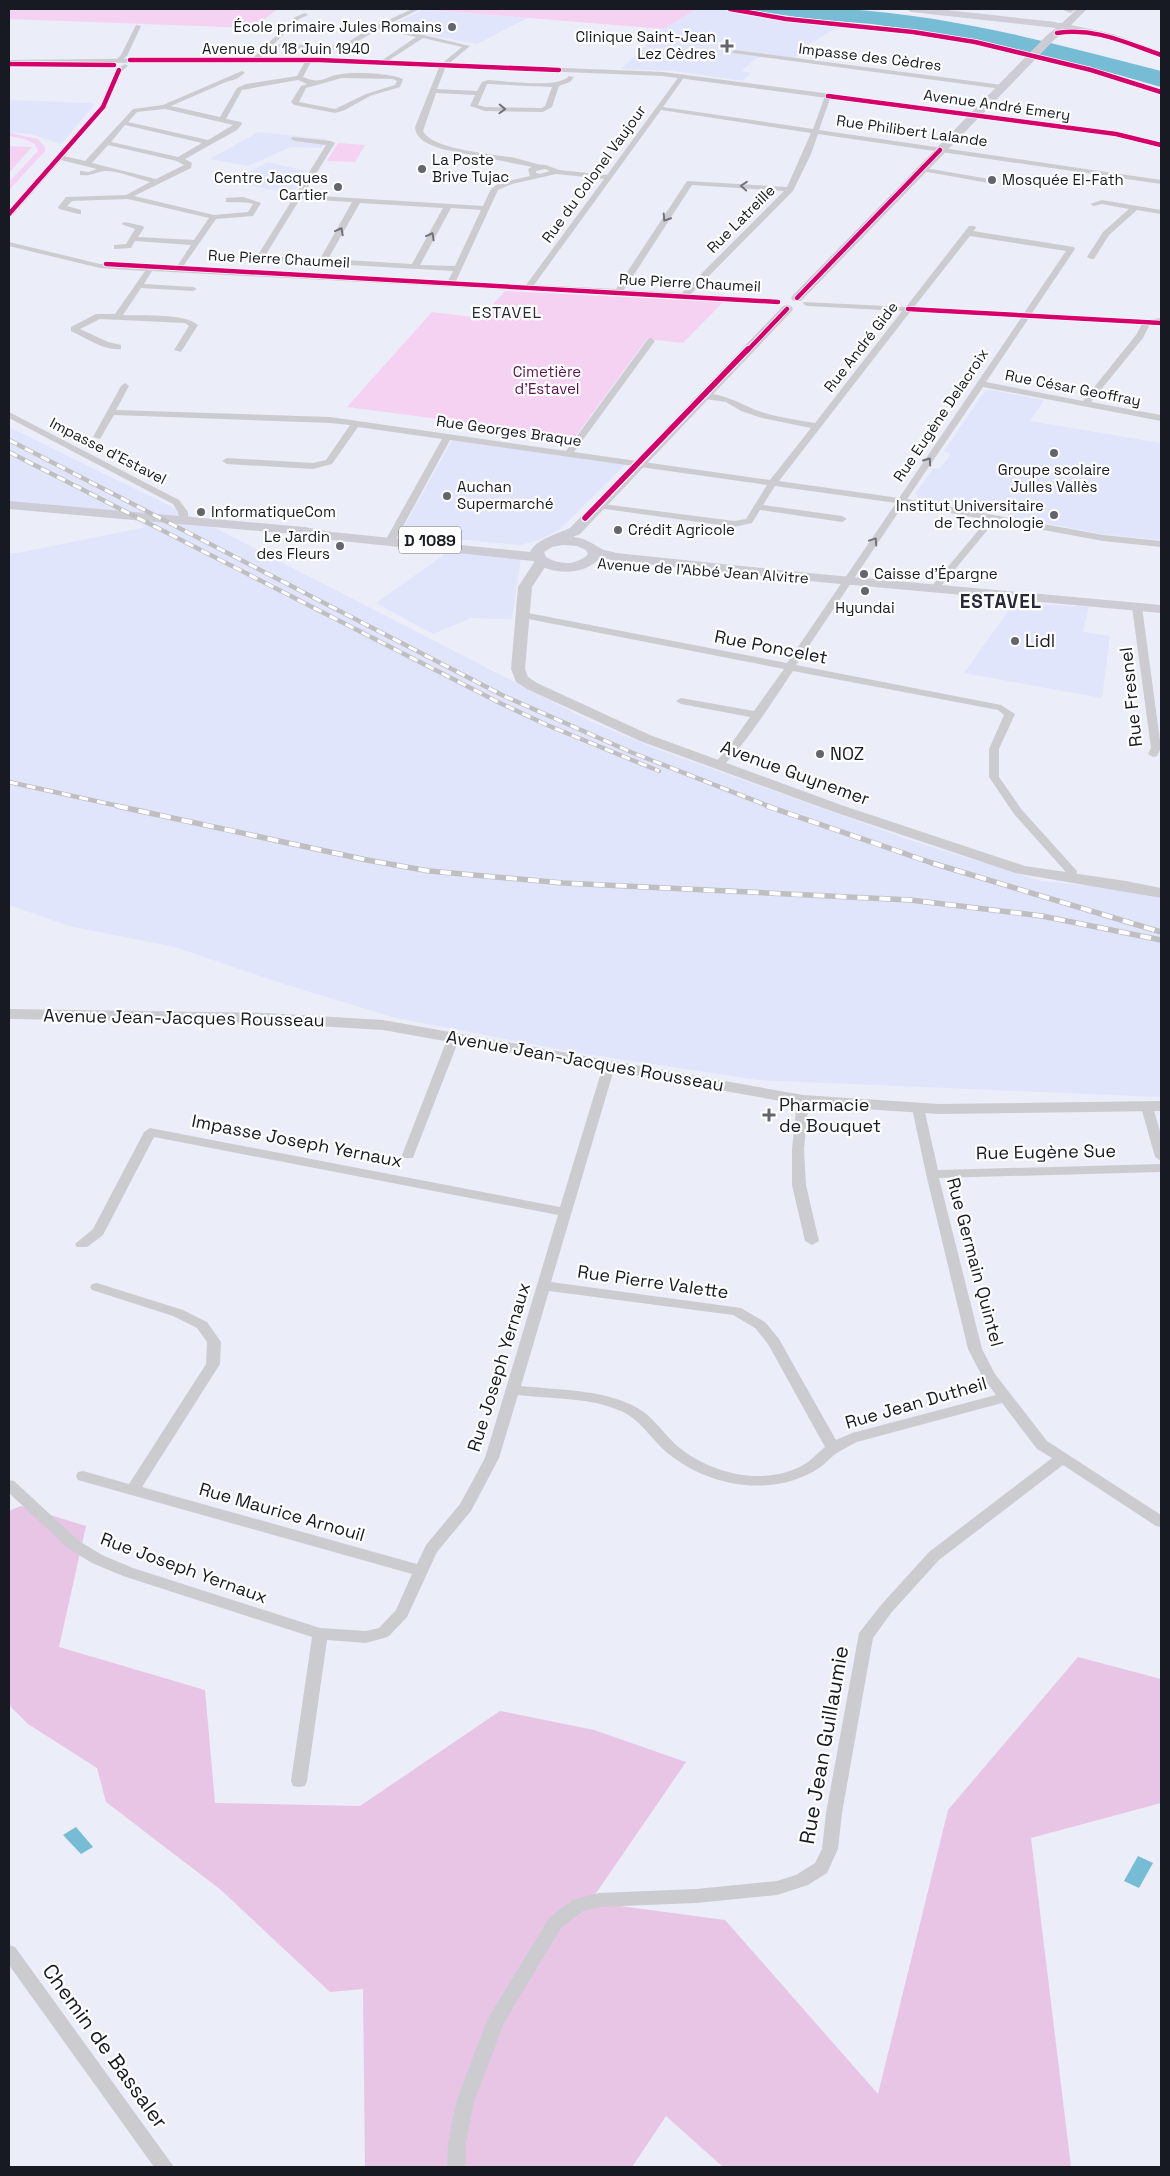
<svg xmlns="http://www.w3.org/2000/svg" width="1170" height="2176" font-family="'Space Grotesk',sans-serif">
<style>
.built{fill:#e1e5fb}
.green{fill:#f5d2f2}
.forest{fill:#e8c5e5}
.water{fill:#76bcd4}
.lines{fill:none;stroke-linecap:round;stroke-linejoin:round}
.minor{fill:#ccccd0;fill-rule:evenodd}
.tertiary{fill:#ccccd0;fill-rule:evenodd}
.secondary{fill:#ccccd0;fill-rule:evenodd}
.primary{fill:#cdccd5;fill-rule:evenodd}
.trunk{fill:#d0cdd7;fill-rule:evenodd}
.rail-far1-casing{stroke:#bfbfc2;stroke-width:4.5}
.rail-casing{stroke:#bfbfc2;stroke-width:5.5}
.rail-far1{stroke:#fff;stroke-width:3;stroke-dasharray:9;stroke-linecap:butt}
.rail{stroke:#fff;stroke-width:4;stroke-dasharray:11;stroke-linecap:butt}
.cycleway-far1-casing{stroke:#fff;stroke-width:6}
.cycleway-casing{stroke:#fff;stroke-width:8}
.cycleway-far1{stroke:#d6006c;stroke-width:4.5}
.cycleway{stroke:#d6006c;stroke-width:5.5}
.oneway{stroke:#72737a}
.poi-dot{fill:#62646e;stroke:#fff;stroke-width:2}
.labels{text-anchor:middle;stroke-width:4.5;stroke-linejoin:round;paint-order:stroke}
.far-poi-label{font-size:15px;fill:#181a23;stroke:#fff;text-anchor:start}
.far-street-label{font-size:15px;fill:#181a23;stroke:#fff}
.far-park-label{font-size:15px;fill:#5d1251;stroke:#fff}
.far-quarter-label{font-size:16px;letter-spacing:1px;fill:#26293b;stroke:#fff}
.shield{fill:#fff;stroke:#5d5f65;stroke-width:1}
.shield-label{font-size:16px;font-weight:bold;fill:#181a23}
.poi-label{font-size:18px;fill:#181a23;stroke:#fff;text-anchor:start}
.street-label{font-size:18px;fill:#181a23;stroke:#fff}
.far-district-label{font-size:19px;font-weight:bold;letter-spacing:1px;fill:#26293b;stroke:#fff}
.near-street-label{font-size:21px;fill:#181a23;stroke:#fff}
</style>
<rect width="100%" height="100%" fill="#ebedf8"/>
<g class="built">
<path d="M695,9h30l60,11 55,6 -29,17 -17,16 -24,-3 -13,2 -16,13 10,2 -8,8 -69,-10 -53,-2 33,-31 -4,-1z"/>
<path d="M423,10l105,8 -51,26 -82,-15 -2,-5z"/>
<path d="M9,100l79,3 7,1 -34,40 -31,-10 -21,-1z"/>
<path d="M258,132l69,7 -6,9 -30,-1 -43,19 -38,-7z"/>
<path d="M268,162l37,9 -12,23 -62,-12z"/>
<path d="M990,390l54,10 -14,21 131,22v97l-53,-5 -99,-18 -2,-5 -16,-3 -7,2 -62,-11 -7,-6 18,-25 7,-1 11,-14 -7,-3 41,-60z"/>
<path d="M9,427l208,102 375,193 65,27 253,91 131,41 63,6 57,12v198l-403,-17 -179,-27 -183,-35 -125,-38 -96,-33 -106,-21 -60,-21v-352h9l128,-26 -12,-7 -125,-11z"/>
<path d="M452,440l174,24 -67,66 -21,10 -17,5 -121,-11z"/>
<path d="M452,549l69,8 -9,62 -41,-1 -38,16 -57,-31z"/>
<path d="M1014,603l75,4 -6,25 27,4 -8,62 -138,-25z"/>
</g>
<g class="green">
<path d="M9,9h269l-25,19 -244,-9z"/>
<path d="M417,9h279l-32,20z"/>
<path d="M9,133l29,6 7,8v4l-36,39v-8l29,-31 -3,-7 -11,-5 -15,-3z"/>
<path d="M338,143l27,2 -10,17 -28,-1z"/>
<path d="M9,146l23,1 -23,26z"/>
<path d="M505,291l218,11 -40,41 -36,-4 -72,98 -228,-30 85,-95 48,6z"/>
</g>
<path class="forest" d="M21,1506l65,20 -27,121 146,43 10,113 145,3 140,-95 94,19 92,32 -96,140 135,18 153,174 70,-284 130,-153 83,22v124l-130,35 40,329h-348l-57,-51 -34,51h-267l-2,-178 -33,3 -109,-102 -115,-88 -9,-34 -69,-44 -19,-19v-194z"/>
<g class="water">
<path d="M740,9c35,0 71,-3 106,0 107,7 212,35 315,62v16l-49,-14 -160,-37 -80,-12 -61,-5z"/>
<path d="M76,1827l17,20 -12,7 -18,-19z"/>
<path d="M1138,1856l15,7 -14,25 -15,-7z"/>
</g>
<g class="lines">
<g class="minor">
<path d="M412,9h8l-35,17 85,20 -24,20 -9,23 40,2 5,-9 6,-2c17,1 71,9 81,-4l5,1 -4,5 -11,4 -7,21 -9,5 -58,-1 -15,-5 5,-11 -39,-2 -13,38c9,19 71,23 92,27 10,2 21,7 31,7l13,5 48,5 73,-100 2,-1 3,2 -22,31 150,22 12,-33 3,-2 3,2 -12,34 342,50v4l-343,-50 -7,20 -18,37 -102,103 87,6h3v4l-629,-33 -8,13 49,3 4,2 -4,2 -52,-3 -18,27c18,1 62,-2 75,10l-17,27 -7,-2 15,-24 -4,-3 -85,-4 -20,10 28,13 13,3v4c-17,2 -35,-11 -50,-18v-4l25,-13h19l30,-43 -45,-3 -91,-22v-4l91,22 76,4 15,-23 -56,-4 -4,7 -17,1v-4l12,-1 9,-15 -14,-5 4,-2 18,4 1,2 -6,9 56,3 15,-22 -81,-19 -56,2 -5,5 14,4v4h-3l-19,-5 -1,-2 8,-10 60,-2 24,-13c-14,-4 -29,-10 -43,-11 -9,-1 -15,6 -27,4v-4l9,1 8,-3 -36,-9 -49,56h-3v-6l91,-104 16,-36 9,-6 3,2 -6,5 -17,37 -41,48 21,5 48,-52 30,-4 79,-34 3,2 -9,6 -10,3 -55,24 49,11 17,-29 9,-4 51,-8 9,-16 3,-2 3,2 -9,17c18,8 20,0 38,-3 15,-2 49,-1 62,5l-3,8 -30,9 -25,14 -10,3 -41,-8 -3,-3 10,-16 6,-2 -9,-4 -56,10 -16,29 15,3 1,2 -5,6 -52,29 7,4 -1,5 -57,28 80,19 34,-3 5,-8c-10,-3 -18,-1 -27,-2v-4l17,-1 18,6 -8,13 -37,3 -34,49 266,13 5,-10 -191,-11 -2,5 -7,-2 73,-118 -31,-4 -4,-2 1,-2 39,4 4,2 -32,52 180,11 8,-17 8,-6 31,-7 -2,-7 4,-2 -90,-18c-11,-4 -26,-8 -27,-22l25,-62 22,-18 -39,-9 -40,26 -2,-1v-2l35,-24 -37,-8 -36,21 -73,-2 -15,14 -5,-1 45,-44 10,-4 3,2 -9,4 -25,25 68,2 25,-16zM342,78l51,1 4,2 -2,4 -29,9 -31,15 -36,-7 7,-14zM487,84h1l64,3 -7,19 -3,2 -57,-1 -7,-2zM165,109l68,16 -25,15 -80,-18 9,-10zM661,110l150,23 -24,54 -100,-6 -71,108 -82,-4zM125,125l77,18 -24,14 -67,-15zM108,145l69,16 7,4 -28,14 -64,-16zM545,169l5,2 -10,3 -4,-1v-2zM556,174l48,5 -78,106 -70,-4 42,-91 14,-6zM692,185l92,6 -102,102 -58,-3zM300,199l52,3 -32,57 -55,-3zM360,203l83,5 -31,56 -84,-5zM451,208l30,2 -26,56 -35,-1z"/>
<path d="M136,25l5,1 -14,30 -6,5h-4l-1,-1 5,-5z"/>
<path d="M735,50l267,35 3,2 -3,2 -269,-36 -1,-1z"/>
<path d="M919,167l70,12 4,2 -4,2 -67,-12 -4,-2z"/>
<path d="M1102,200l59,10v4l-24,-4 -28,25 -15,24h-3l-4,-2 16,-25 26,-23 -27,-5 -8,2 -4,-2z"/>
<path d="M969,226h6l1,2 -3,3 101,16 1,2 -43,64 115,7 14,-2v4l-11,2 -7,14 -52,64 70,13v6l-178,-34 -76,112 196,36 58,6v6l-58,-6 -108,-20 -58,70 -3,1 -5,-3 2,-2 56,-67 -83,-16 -108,161 205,40 14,9 -16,35v28l23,33 55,61 -1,8 -6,3 -6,-3 1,-8 -51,-57 -25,-37v-28l15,-34 -6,-5 -205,-39c-11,16 -60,94 -75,97l-5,-3 16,-18 21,-30 -69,-13 -5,-3 5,-3 73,13 30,-42 -261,-51 -5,-3 5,-3 264,51 109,-160 -121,-17 -12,19 79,11 5,3 -5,3 -82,-12 -8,13 -18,4 -136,-19 -3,-1v-4l139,18 12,-2 21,-34 -317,-45 -55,101 -5,3 -5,-3 57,-102 -84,-12 -26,37 -19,5 -86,-5 -5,-3 5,-3 86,5 13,-3 24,-35 -20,-2 -216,-8 -14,24 -7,-2 28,-51 4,-3 4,3 -13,24 214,7 236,34 82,-112 3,-1 4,3 -81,111 196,28 41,-52 -49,-10 -21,-7 -15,-9 -27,-4v-4c23,-4 45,13 66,19 16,5 33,7 50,10l87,-112 -95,-5 -4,-2 1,-2 102,5zM970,236l96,15 -42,62 -110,-6zM910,312l111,6 -122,180 -120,-17zM1029,318l113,6 -6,11 -53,66 -97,-19z"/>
<path d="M9,412l170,88 9,12v8l-5,3 -3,-1 -2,-10 -5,-8 -164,-86z"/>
<path d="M1137,604l5,3 19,141 -4,8 -4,1 -5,-3 3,-6 -19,-141z"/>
<path d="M454,1033l6,4 -46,118 -1,3h-10l-1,-3 46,-118z"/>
<path d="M609,1062l6,4 -64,216 190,26 24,14 14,17 57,101 16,-7 144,-38 -14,-19 -14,-27 -42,-175 -14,-66 2,-3 4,-1 6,4 14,62 223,-6v8l-222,6 43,171 13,25 52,67 114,74v12l-5,-1 -93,-61 -124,95 -48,53 -18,25 -31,175 -4,36 -11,24 -19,12 -31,10 -81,8 -97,4 -16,4 -22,17 -57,95 -30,79 -8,41 -1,24h-18l1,-24 8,-41 31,-82 62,-102 23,-18 27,-7 97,-4 81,-8 19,-6 19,-12 7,-14 4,-36 33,-180 22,-28 48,-53 123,-94 -15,-9 -35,-46 -145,39c-8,4 -16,8 -23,13 -6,5 -11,11 -18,15 -45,27 -105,17 -146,-15 -17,-13 -28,-34 -47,-43 -31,-15 -72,-13 -105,-17l-19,63 -28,53 -34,41 -30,65 -18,19 -5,2 -18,5 -39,-3 -20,141 -2,5 -6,1 -6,-1 -2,-5 21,-144 -189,-61 -31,-13 -23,-14 -60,-56v-13l5,1 65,60 23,14 31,13 187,60 46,3 13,-3 17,-18 16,-36 -334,-94 -2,-4 2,-4 5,-1 46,13 77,-120 1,-22 -10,-14 -24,-12 -81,-26 -2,-3 2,-3 5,-1 86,27 24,12 14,20 -1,22 -78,123 275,77 9,-19 34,-41 25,-46 73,-243 -404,-78 -51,98 -16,12h-10l-2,-3 18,-15 51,-97 6,-4 410,79 43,-141zM549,1291l184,24 22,13 13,16 57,103c-6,5 -11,10 -17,15 -41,27 -100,12 -134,-19 -13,-13 -24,-30 -42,-38 -34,-16 -75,-15 -111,-19z"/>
<path d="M803,1096l6,4 -5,49 2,36 13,56 -7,4 -7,-4 -13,-56v-36l5,-49z"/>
<path d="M1147,1103l6,4 8,28v26l-6,-4 -14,-50z"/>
<path d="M9,1945l6,2 159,220h-20l-145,-202z"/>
</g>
<path class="tertiary" d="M287,57l376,15 453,59 45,11v6l-45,-11 -453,-61 -376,-15 -278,3v-4z"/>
<g class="secondary">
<path d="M542,557l7,4 -17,26 -7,82 3,8 9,6 113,52 194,71 181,60 101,15 35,7v10l-146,-25 -181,-61 -194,-71 -113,-52 -11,-7 -5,-13 7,-82 19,-29z"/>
<path d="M9,1009l258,4 116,7 420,75 136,9 222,-3v10l-222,3 -136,-9 -420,-75 -116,-7 -258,-4z"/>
</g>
<g class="primary">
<path d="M1077,9h10l-16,16 42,9 48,18v6l-55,-20 -40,-8 -11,9 -254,262h-8l-2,-3 2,-3 254,-260 9,-7 -3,-1v-4h9z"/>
<path d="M787,305l4,1 2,3 -2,3 -211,222 -7,3c12,1 18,6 27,11 4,3 11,3 16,5l203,21 342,31v8l-342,-31 -204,-21 -14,-4c-16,19 -49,19 -68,4l-201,-21 -28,-5 -295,-26v-8l295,26 28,5 198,20c6,-13 28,-18 40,-24l213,-222zM563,545l14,1 9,4 2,4c-11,12 -29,11 -42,3l-2,-5 8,-5z"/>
</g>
<g class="trunk">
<path d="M906,9h31l119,13 5,3 -5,3 -145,-16z"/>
<path d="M1061,9h13l1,1 -5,3z"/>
</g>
<defs>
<g id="rail-far1">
<path d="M9,440l495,256 129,57 138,54"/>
<path d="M9,452l491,251 47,22 112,46"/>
<path d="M9,782l114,25"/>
</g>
<g id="rail">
<path d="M117,806l250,54 62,11 134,12 347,17 132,16 119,24"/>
<path d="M767,806l165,57 229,69"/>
</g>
</defs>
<use href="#rail-far1" class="rail-far1-casing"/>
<use href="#rail" class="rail-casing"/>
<use href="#rail-far1" class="rail-far1"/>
<use href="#rail" class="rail"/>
<defs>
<g id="cycleway-far1">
<path d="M730,9l56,10 127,13 62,10 116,28 70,22"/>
<path d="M1057,33c38,-6 69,10 104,22"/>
<path d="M130,60h189l240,10"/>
<path d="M9,64l105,1"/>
<path d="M828,96l288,38 45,11"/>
<path d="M9,214l94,-107 16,-37"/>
<path d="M106,264l672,38"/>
<path d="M797,298l143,-148"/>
<path d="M908,309l253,14"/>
<path d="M747,351l40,-42"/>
</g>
<path id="cycleway" d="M585,518l163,-169"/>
</defs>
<use href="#cycleway-far1" class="cycleway-far1-casing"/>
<use href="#cycleway" class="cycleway-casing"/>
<use href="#cycleway-far1" class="cycleway-far1"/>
<use href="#cycleway" class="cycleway"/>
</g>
<defs><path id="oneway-chevron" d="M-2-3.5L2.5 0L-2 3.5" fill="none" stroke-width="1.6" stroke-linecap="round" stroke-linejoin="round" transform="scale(1.25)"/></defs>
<g class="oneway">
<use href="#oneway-chevron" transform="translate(502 109) rotate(2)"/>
<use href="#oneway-chevron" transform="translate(744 186) rotate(-176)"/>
<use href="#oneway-chevron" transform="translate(666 218) rotate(123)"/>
<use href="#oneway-chevron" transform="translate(340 231) rotate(-62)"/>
<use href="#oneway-chevron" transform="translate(431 236) rotate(-61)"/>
<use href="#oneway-chevron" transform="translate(928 461) rotate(-55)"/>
<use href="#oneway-chevron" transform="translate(874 541) rotate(-56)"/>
</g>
<g class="poi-dot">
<circle cx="452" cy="27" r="5"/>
<path d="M724.5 38.5h5v5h5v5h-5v5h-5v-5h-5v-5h5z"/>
<circle cx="422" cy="169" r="5"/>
<circle cx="992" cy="180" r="5"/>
<circle cx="338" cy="187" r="5"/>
<circle cx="1054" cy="453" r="5"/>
<circle cx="447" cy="496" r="5"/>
<circle cx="201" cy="512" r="5"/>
<circle cx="1054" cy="515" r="5"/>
<circle cx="618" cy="530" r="5"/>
<circle cx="340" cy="546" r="5"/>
<circle cx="864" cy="574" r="5"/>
<circle cx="865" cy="591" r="5"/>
<circle cx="1015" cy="641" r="5"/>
<circle cx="820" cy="754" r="5"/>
<path d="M766.5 1107.5h5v5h5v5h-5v5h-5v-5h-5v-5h5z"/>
</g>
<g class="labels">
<g class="far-poi-label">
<text x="442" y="32" text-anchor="end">École primaire Jules Romains</text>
<text x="716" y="42" text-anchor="end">Clinique Saint-Jean<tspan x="716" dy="17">Lez Cèdres</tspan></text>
<text x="432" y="165">La Poste<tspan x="432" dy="17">Brive Tujac</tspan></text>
<text x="328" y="183" text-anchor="end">Centre Jacques<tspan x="328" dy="17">Cartier</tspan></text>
<text x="1002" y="185">Mosquée El-Fath</text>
<text x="1054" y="475" text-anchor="middle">Groupe scolaire<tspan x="1054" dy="17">Julles Vallès</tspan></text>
<text x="457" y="492">Auchan<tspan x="457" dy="17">Supermarché</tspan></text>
<text x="1044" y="511" text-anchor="end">Institut Universitaire<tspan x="1044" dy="17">de Technologie</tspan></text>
<text x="211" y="517">InformatiqueCom</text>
<text x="628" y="535">Crédit Agricole</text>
<text x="330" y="542" text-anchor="end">Le Jardin<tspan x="330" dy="17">des Fleurs</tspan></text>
<text x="874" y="579">Caisse d'Épargne</text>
<text x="865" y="613" text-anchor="middle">Hyundai</text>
</g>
<g class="far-street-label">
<text x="286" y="54">Avenue du 18 Juin 1940</text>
<text transform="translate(870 57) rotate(7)" y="5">Impasse des Cèdres</text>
<text transform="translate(997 105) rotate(8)" y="5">Avenue André Emery</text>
<text transform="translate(912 131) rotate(8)" y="5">Rue Philibert Lalande</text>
<text transform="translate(594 174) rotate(-54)" y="5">Rue du Colonel Vaujour</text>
<text transform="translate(741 219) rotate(-45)" y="5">Rue Latreille</text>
<text transform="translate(279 259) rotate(3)" y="5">Rue Pierre Chaumeil</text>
<text transform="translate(690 283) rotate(3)" y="5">Rue Pierre Chaumeil</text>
<text transform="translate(861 347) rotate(-52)" y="5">Rue André Gide</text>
<text transform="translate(1073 388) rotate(11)" y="5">Rue César Geoffray</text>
<text transform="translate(941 415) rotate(-56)" y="5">Rue Eugène Delacroix</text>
<text transform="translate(509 431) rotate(8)" y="5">Rue Georges Braque</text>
<text transform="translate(108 451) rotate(27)" y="5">Impasse d'Estavel</text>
<text transform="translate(703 571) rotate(4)" y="5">Avenue de l'Abbé Jean Alvitre</text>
</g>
<g class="far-park-label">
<text x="547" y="377">Cimetière<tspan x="547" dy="17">d'Estavel</tspan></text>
</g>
<g class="far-quarter-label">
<text x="507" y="318">ESTAVEL</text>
</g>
<rect class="shield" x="399" y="526.5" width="62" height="27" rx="4"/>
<g class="shield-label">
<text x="430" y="546">D 1089</text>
</g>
<g class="poi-label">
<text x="1025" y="647">Lidl</text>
<text x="830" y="760">NOZ</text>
<text x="779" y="1111">Pharmacie<tspan x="779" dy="21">de Bouquet</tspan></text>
</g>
<g class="street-label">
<text transform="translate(771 647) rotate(11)" y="6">Rue Poncelet</text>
<text transform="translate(1131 697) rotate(-96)" y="6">Rue Fresnel</text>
<text transform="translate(795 773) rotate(20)" y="6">Avenue Guynemer</text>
<text transform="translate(184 1018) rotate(1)" y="6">Avenue Jean-Jacques Rousseau</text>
<text transform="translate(585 1061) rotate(10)" y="6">Avenue Jean-Jacques Rousseau</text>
<text transform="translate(297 1141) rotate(11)" y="6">Impasse Joseph Yernaux</text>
<text transform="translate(1046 1152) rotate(-1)" y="6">Rue Eugène Sue</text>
<text transform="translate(975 1262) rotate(75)" y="6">Rue Germain Quintel</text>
<text transform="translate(653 1282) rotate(8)" y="6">Rue Pierre Valette</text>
<text transform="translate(499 1367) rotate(-73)" y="6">Rue Joseph Yernaux</text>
<text transform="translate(916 1403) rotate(-16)" y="6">Rue Jean Dutheil</text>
<text transform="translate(282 1512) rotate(16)" y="6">Rue Maurice Arnouil</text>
<text transform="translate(184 1568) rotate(20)" y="6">Rue Joseph Yernaux</text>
</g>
<g class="far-district-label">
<text x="1001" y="608">ESTAVEL</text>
</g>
<g class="near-street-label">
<text transform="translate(824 1745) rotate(-80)" y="7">Rue Jean Guillaumie</text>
<text transform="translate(105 2046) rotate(54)" y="7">Chemin de Bassaler</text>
</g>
</g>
<rect width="1170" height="2176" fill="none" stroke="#181a23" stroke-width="20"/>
</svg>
